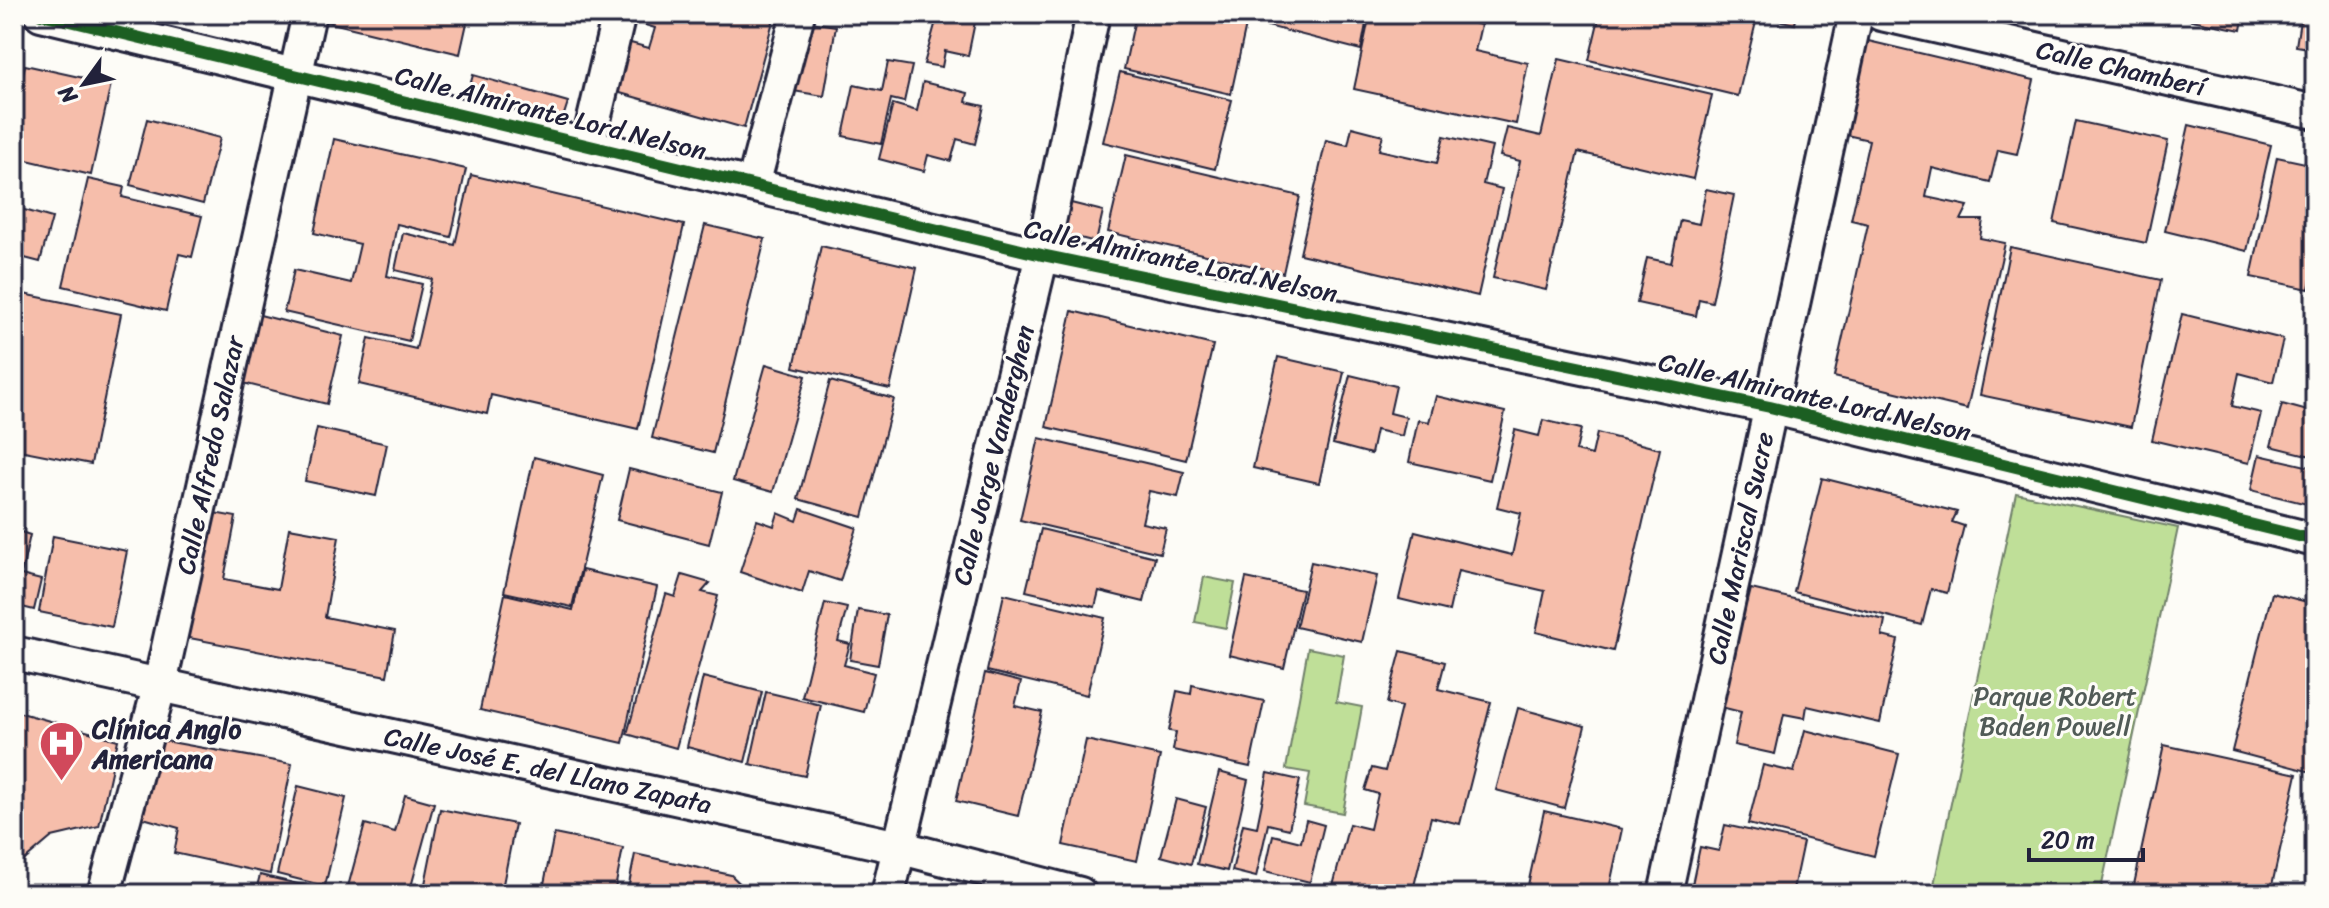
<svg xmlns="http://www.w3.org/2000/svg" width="2329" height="908" font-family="Sriracha,sans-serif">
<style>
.green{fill:#bfdf98;stroke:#70806a;stroke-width:2}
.building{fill:#f6beab;stroke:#22223b;stroke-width:2}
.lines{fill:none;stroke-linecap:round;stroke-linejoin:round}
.lane-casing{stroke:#22223b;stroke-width:22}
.street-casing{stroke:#22223b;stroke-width:38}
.lane{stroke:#fdfcf7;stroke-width:16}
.street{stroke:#fdfcf7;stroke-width:32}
.cycleway-casing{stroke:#fdfcf7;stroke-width:17}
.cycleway{stroke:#1b5e20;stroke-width:12}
.labels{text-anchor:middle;stroke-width:6;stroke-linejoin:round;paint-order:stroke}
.street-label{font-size:26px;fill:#22223b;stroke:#fdfcf7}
.park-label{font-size:26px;fill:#515b57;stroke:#fdfcf7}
.poi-label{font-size:26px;font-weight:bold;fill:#22223b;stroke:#fdfcf7;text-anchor:start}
</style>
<rect width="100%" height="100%" fill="#fdfcf7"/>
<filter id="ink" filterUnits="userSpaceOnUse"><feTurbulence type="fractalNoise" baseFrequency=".0125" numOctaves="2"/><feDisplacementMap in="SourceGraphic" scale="16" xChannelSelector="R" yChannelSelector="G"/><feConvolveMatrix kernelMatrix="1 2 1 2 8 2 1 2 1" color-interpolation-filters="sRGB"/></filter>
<g filter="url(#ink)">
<g class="green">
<path d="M2016,493l162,35 -78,366h-168z"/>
<path d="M1204,577l31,6 -9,45 -31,-6z"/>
<path d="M1308,648l36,7 -8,47 26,5 -19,106 -39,-7 6,-33 -24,-4z"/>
</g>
<g class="building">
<path d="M316,14h153l-9,40 -145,-35z"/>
<path d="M628,14h147l-31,114 -131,-37 14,-49 22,6 6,-20 -29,-9z"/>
<path d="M938,14l37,8 -7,34 -23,-5 -3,16 -18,-3z"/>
<path d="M1136,14h62l48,11 -15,69 -107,-25z"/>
<path d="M1221,14h119l-1,3 27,7 -5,26z"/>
<path d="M1370,14h104l-1,9 8,2 -6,26 53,12 -12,61 -162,-35z"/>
<path d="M1600,14h123l33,8 -18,74 -149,-36z"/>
<path d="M1752,14h45l-2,10z"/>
<path d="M2188,14h56l-3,16 -54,-11z"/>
<path d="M2301,14h14v35l-19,-3z"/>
<path d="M805,21l31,5 -12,70 -31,-5z"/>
<path d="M1864,40l170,40 -17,74 -19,-4 -8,32 -58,-14 -6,29 42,9 -7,14h22l-3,18 25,5 -38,166 -133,-32 34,-153 -17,-4 18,-80 -27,-6z"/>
<path d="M1559,59l153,36 -19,84 -115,-27 -32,138 -53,-12 27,-117 -20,-5 7,-28 34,8z"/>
<path d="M888,62l24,4 -8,36 -13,-3 -10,45 -38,-8 11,-51 28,6z"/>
<path d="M25,65l86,19 -20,91 -77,-18v-41z"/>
<path d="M1120,72l112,28 -17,69 -112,-27z"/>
<path d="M473,75l95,27 -7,22 -94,-28z"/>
<path d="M923,82l45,11 -2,9 18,4 -9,38 -18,-5 -6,22 -23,-6 -4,16 -45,-12 14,-55 24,7z"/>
<path d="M147,119l73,19 -17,66 -73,-19z"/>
<path d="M2076,121l92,20 -22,102 -92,-20z"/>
<path d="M2189,125l82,20 -24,106 -82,-20z"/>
<path d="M1352,127l31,8 -4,15 58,13 7,-27 48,11 -9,37 19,5 -24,107 -178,-42 26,-114 22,5z"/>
<path d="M334,139l132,30 -15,68 -54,-13 -10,52 35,8 -13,57 -125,-29 10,-42 57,13 9,-39 -46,-11z"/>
<path d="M1126,155l174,41 -17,77 -175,-41z"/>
<path d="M2277,157l38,8v93l-6,31 -58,-12z"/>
<path d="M471,175l213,50 -46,204 -147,-34 -4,19 -128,-30 10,-46 47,11 16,-70 -37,-9 8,-37 52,12z"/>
<path d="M88,179l36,8 -2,10 80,19 -10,41 -13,-3 -13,57 -103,-25z"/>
<path d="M1706,189l28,6 -22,107 -13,-3 -3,17 -59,-13 10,-45 24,5 9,-43 19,4z"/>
<path d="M1071,203l32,8 -7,31 -32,-8z"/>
<path d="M14,207l38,11 -12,44 -23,-6 -3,11z"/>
<path d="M705,225l60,14 -52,214 -61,-15z"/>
<path d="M821,246l96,22 -27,121 -96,-22z"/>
<path d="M2010,247l151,33 -30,147 -151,-32z"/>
<path d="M14,292l107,22 -30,150 -77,-15z"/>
<path d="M1072,311l141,34 -27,115 -140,-33z"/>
<path d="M252,313l91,23 -16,68 -92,-23z"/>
<path d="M2182,314l101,25 -10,43 -34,-9 -7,33 29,7 -12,50 -97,-23z"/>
<path d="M1278,357l66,15 -25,111 -66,-15z"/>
<path d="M766,364l40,12 -33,116 -40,-11z"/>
<path d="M1350,375l46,11 -6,27 16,4 -4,19 -26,-6 -5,24 -38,-10z"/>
<path d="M830,381l64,18 -31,118 -65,-18z"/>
<path d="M1436,396l69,16 -15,68 -81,-18 9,-42 11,2z"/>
<path d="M2282,404l33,9v44l-44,-11z"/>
<path d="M1543,420l38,9 -5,22 16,4 5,-22 63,16 -47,202 -77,-19 9,-41 -87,-20 -9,40 -50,-12 16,-68 97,24 9,-42 -24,-6 18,-77 24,6z"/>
<path d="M317,428l70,16 -11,52 -71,-15z"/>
<path d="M1039,438l145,34 -6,25 -29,-6 -7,32 24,5 -6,25 -140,-33z"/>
<path d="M2259,455l56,13v38l-64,-16z"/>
<path d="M534,457l69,18 -31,132 -68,-15z"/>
<path d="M629,469l93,23 -13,52 -92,-24z"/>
<path d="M1822,478l135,34 -5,10 12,4 -17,67 -16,-4 -9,36 -128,-33z"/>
<path d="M801,509l56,19 -17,53 -31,-10 -7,22 -62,-21 17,-52 17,6 4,-13 19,8z"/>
<path d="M203,511l33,6 -12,62 54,10 11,-61 50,9 -14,80 70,14 -8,45 -208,-40z"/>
<path d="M1041,529l114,28 -11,45 -45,-11 -4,16 -69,-16z"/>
<path d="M18,531l12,4 -9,40 20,5 -7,30 -20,-5v-65z"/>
<path d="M53,536l74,15 -15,76 -73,-15z"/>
<path d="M1311,562l66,14 -15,66 -66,-15z"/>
<path d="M582,570l75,17 -34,156 -143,-33 25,-116 68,16z"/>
<path d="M682,575l28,8 -8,9 16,4 -42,152 -49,-14 39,-140 9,3z"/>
<path d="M1246,578l56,12 -18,78 -55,-13z"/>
<path d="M1751,589l134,31 -3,16 16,4 -18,83 -73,-17 -2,12 -21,-4 -9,40 -41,-9 7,-33 -28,-7 24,-106 11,2z"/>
<path d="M2272,593l43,11v169l-83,-22z"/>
<path d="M1004,594l101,24 -18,77 -100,-24z"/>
<path d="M825,603l22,5 -9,33 12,3 -6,21 30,8 -10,39 -62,-15z"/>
<path d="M858,610l29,5 -9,50 -28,-5z"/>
<path d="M1401,651l44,11 -7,27 53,13 -31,122 -29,-7 -19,77h-81l18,-70 21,5 8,-35 -13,-4 7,-22 13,3 16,-64 -14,-4z"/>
<path d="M985,673l36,9 -6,24 27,6 -24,104 -62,-15z"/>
<path d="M703,677l59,15 -17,70 -58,-15z"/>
<path d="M1192,685l72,16 -14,66 -77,-17 3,-18 -7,-1 8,-40 14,3z"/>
<path d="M766,692l55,13 -16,71 -55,-12z"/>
<path d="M1518,708l67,18 -21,82 -68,-18z"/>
<path d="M14,711l104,29 -19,86 -47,11 -38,32z"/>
<path d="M1805,730l94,24 -25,102 -126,-32 15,-59 31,7z"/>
<path d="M154,739l138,25 -22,110 -96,-21 5,-25 -43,-12z"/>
<path d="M1086,740l74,16 -23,105 -74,-16z"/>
<path d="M2164,745l133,29 -27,120h-138z"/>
<path d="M1219,772l29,8 -21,91 -30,-7z"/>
<path d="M1268,773l32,7 -11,49 -21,-5 -12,53 -24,-6 11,-47 14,3z"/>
<path d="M298,786l48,12 -21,88 -48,-12z"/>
<path d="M405,795l29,8 -25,91h-63l19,-70 30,8z"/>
<path d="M1176,799l30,8 -15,57 -30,-8z"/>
<path d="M440,809l75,15 -14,70h-78z"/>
<path d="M1544,811l78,18 -14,65h-37l-43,-9z"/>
<path d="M1306,820l18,5 -14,57 -45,-11 8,-36 28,7z"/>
<path d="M1725,825l78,17 -11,52h-102l10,-47 19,4z"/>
<path d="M554,834l69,14 -9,46h-72z"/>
<path d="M635,854l96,21 20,19h-124z"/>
<path d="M260,875l59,14 -1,5h-63z"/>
</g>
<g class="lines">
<defs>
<path id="lane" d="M14,27l3,-13"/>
<g id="street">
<path d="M41,14l1001,241 728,152 545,133"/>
<path d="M1881,14l434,98"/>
<path d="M588,145l31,-131"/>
<path d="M753,185l45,-171"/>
<path d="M14,653l884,194 182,47"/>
<path d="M104,894l56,-210 149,-670"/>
<path d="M888,894l154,-639 51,-241"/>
<path d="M1665,894l191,-880"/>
</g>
</defs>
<use href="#lane" class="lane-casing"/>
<use href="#street" class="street-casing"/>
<use href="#lane" class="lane"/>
<use href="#street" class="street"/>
<defs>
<path id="cycleway" d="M41,14l1001,241 728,152 545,133"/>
</defs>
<use href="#cycleway" class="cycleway-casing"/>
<use href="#cycleway" class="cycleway"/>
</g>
</g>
<defs>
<symbol id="hospital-pin" viewBox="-11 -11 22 30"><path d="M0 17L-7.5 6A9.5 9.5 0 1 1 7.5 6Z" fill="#d1495b" stroke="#fdfcf7"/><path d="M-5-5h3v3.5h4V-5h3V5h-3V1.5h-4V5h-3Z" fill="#fff"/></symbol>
</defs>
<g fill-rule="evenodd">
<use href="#hospital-pin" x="36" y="718" width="51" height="69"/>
</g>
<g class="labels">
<g class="street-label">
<text transform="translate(2121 68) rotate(13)" y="9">Calle Chamberí</text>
<text transform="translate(551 113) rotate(14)" y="9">Calle Almirante Lord Nelson</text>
<text transform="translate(1181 261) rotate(12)" y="9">Calle Almirante Lord Nelson</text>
<text transform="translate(1815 397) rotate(13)" y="9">Calle Almirante Lord Nelson</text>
<text transform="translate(210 455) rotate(-78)" y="9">Calle Alfredo Salazar</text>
<text transform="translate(993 455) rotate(-76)" y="9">Calle Jorge Vanderghen</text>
<text transform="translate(1740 548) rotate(-78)" y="9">Calle Mariscal Sucre</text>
<text transform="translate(548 770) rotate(12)" y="9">Calle José E. del Llano Zapata</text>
</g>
<g class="park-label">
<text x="2055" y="705">Parque Robert<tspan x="2055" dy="30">Baden Powell</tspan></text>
</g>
<g class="poi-label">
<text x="92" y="738">Clínica Anglo<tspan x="92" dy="30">Americana</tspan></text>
</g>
</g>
<rect width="2329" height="908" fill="none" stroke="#fdfcf7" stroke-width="48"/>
<rect x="24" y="24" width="2281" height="860" fill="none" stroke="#22223b" stroke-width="3" filter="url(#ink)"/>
<g transform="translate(84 84) rotate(237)" stroke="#fdfcf7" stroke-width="6" paint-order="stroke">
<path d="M0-6L14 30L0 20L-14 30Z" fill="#22223b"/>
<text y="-12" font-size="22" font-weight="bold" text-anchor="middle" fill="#22223b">N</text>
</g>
<path d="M2029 848v12h114v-12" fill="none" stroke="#22223b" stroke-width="4"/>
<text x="2041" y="848" font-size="24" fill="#22223b" stroke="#fdfcf7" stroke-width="6" paint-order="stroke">20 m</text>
</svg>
